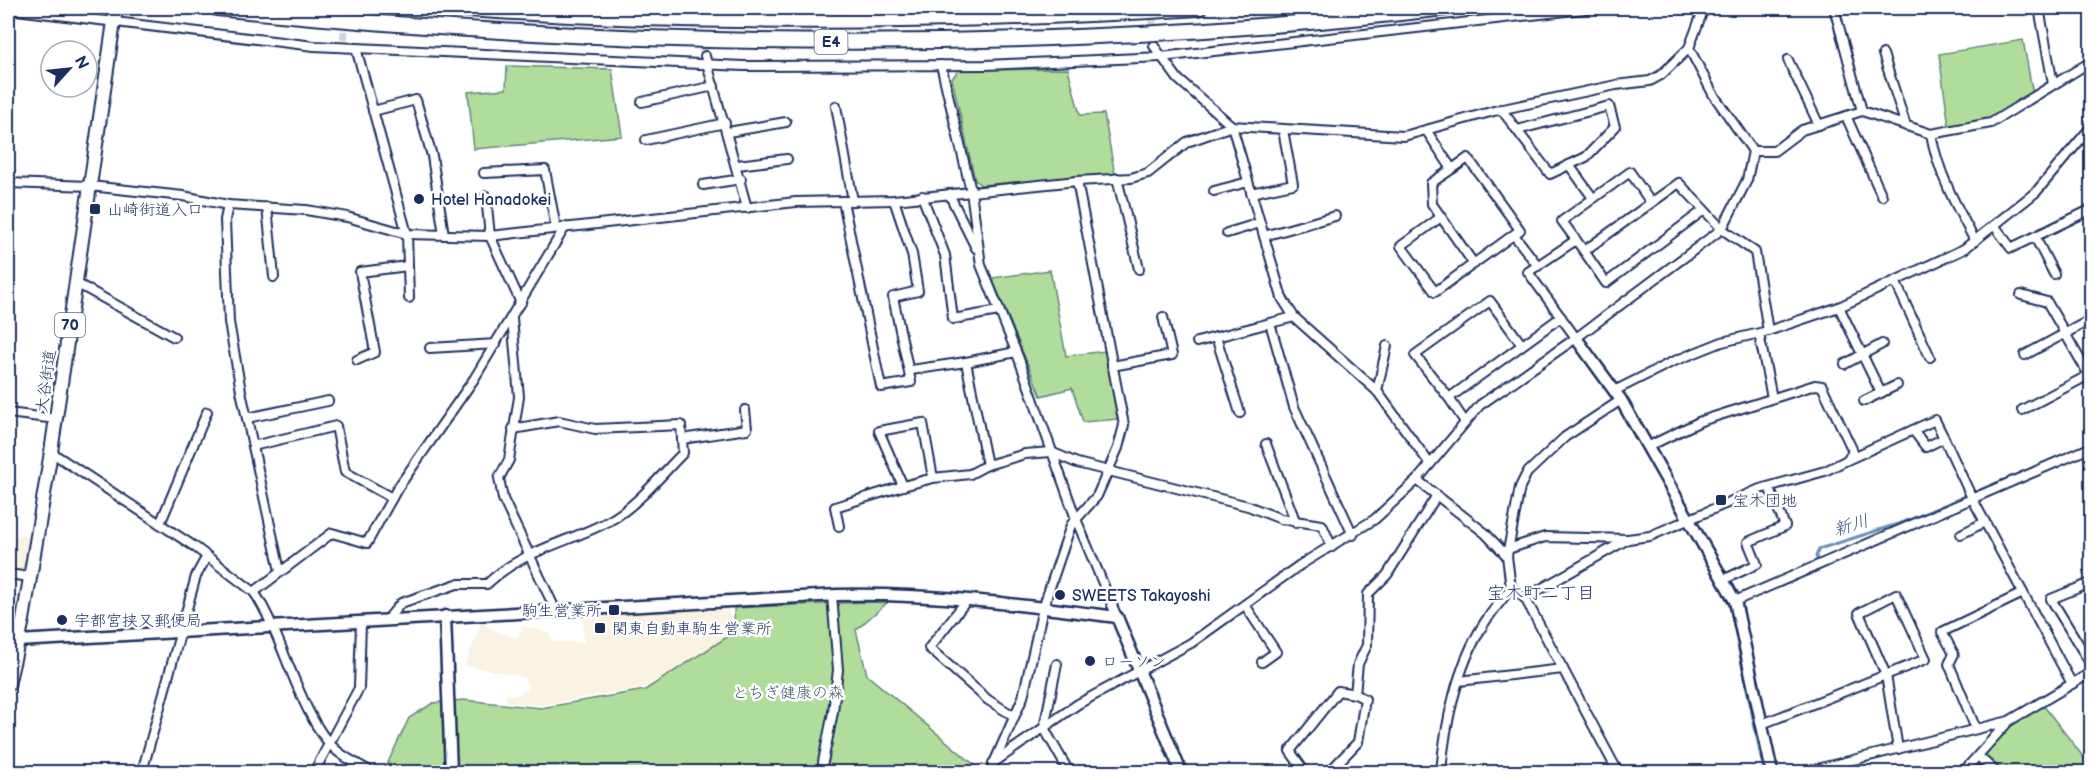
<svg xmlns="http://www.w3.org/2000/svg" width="2099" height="780" font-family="'Balsamiq Sans','Klee One',sans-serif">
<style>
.built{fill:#faf2e3}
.green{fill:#b0dd9b;stroke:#66867c;stroke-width:1.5}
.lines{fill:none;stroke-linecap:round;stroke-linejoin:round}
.stream{stroke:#6a90bd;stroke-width:3}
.street-tunnel{stroke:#d1d5df;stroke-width:8;stroke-dasharray:8 4;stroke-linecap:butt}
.street-casing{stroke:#1b2f5e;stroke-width:12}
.secondary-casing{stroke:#1b2f5e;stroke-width:15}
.primary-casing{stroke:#1b2f5e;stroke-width:16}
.highway-casing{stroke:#1b2f5e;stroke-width:18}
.street{stroke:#fff;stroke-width:8}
.secondary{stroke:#fff;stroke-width:10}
.primary{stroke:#fff;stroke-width:12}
.highway{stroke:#fff;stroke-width:14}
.poi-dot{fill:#1b2f5e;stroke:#fff;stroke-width:2}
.labels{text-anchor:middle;stroke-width:5;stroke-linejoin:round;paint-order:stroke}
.shield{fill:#fff;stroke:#5f6d8e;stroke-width:1.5}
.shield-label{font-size:15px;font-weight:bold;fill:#1b2f5e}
.poi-label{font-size:16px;fill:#1b2f5e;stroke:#fff;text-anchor:start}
.street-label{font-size:16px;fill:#1b2f5e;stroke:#fff}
.park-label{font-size:16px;fill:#405a6d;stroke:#fff}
.water-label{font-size:18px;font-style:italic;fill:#3c5786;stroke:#fff}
.neighbourhood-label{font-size:18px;fill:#1b2f5e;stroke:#fff}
</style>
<rect width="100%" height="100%" fill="#fff"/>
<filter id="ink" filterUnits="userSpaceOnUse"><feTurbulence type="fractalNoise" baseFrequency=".0167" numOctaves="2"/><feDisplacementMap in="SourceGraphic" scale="12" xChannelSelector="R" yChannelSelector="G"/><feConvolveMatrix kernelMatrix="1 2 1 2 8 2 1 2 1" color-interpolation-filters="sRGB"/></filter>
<g filter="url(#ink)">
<g class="built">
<path d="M20,535l9,3 -6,35 -15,-2v-34l4,2z"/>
<path d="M727,606l8,26 -90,55 -103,18 -34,-3 -3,-7h14l10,-7 -5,-11 -59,-12 16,-42 21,11 16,4 4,-12 27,7 4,9h31l-1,-28z"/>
</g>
<g class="green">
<path d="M2023,40l10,55 -41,25 -43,7 -10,-73z"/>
<path d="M507,66l105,3 10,67 -148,13 -6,-57 38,-3z"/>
<path d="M1068,69l12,46 24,-1 11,61 -134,10 -6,-5 -23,-101 6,-9z"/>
<path d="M1050,270l16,86 39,-5 14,68 -36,3 -11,-34 -31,8 -49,-118z"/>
<path d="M866,602h22l-32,28 11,45 116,97 -599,-1 25,-53 24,-15 30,-3 78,8 104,-18 90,-58 -1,-24z"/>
<path d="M2043,705l49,63 -1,4h-120l36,-46z"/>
</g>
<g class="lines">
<g class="stream">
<path d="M1771,590l49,-21 -4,-13 3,-7 85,-27 169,-71"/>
<path d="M1734,605l-4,1 34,166"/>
</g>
<g class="street-tunnel">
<path d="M693,8l12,48"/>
<path d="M1152,8l1,27"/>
<path d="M344,39l2,-31"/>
</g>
<defs>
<g id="street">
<path d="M1704,8l-15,40 24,46 40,57"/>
<path d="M1834,8l28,103"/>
<path d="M2039,8l14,76"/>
<path d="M8,9l306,37 429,20 242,-1 176,-8 432,-49"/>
<path d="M1154,46l24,33 54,47 50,172 12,19 -24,6 24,84 59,128"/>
<path d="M356,48l51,186 2,64"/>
<path d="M1883,54l23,72"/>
<path d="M705,56l42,152"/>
<path d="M1788,60l31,65"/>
<path d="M941,65l30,126 10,74 38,94 57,160 41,98"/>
<path d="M642,102l72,-16"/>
<path d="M836,106l17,95"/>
<path d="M1501,109l49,65 36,-17 29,-30 -6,-21 -92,24"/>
<path d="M373,111l43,-11 16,56 12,79"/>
<path d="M1846,116l36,80"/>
<path d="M1426,130l26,39 16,-11 52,72 -85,62 -34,-46 40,-29 -9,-13 -1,-21 21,-14"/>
<path d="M728,132l58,-10"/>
<path d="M1931,134c7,39 25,72 44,107"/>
<path d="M646,140l79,-17"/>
<path d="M737,165l50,-6"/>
<path d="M1569,165l24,33"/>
<path d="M484,173l61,-3 11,58"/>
<path d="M1117,178l22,91"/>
<path d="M1077,181l54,-3 17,-5 39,-31 45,-16 172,10 90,-25 122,-26 34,-4 11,-6 28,-27"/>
<path d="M8,183l82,3 93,10 45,9 78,5 41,7 60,17 83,2 306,-34 98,-2 183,-19 47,244 -6,23 -21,48 -26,29 -28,83 -20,89 -33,75"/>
<path d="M703,185l38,-6"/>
<path d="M1214,191l34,-9"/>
<path d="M1251,193l42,-9 -10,-54"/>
<path d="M949,194l27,54"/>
<path d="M486,196l4,40 31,67"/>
<path d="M922,196l23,59 8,64 46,-8"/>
<path d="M843,201l38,186 30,-5 -18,-85 25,-6 -6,-37 -18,-54"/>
<path d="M1651,203l-21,-31 -68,49 22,30 95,-68 43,46 33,23 13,79"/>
<path d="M228,205l-3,15 4,102 12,69 39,180"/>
<path d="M267,207l7,70"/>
<path d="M1441,217l33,47"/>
<path d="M1994,225l17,23 81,-39"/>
<path d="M1227,233l33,-10"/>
<path d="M1514,235l24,31"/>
<path d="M1264,236l71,-20"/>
<path d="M2035,237l19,37"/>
<path d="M1576,240l-48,32 48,66"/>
<path d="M1584,251l22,32 98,-73"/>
<path d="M1895,281l35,76"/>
<path d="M76,283l98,54"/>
<path d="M2021,295l26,7 42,73 -67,35"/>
<path d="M1839,307l42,86"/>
<path d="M1294,317l83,74 53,73"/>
<path d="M512,318l7,79 -10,63 -10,18 4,21 52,110"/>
<path d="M1759,334l13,64"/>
<path d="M1216,337l24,76"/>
<path d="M1197,342l73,-19"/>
<path d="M1522,345l-32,-44 -75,54 34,43 112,-81"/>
<path d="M430,348l66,-4"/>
<path d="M2025,355l67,-36"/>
<path d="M357,360l18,-8 -15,-80 48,-6"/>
<path d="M1845,364l37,-20"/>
<path d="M1112,366l60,-11 -9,-38"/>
<path d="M911,370l55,-8"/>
<path d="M1377,391l10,-45"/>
<path d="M1614,391l58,-29 50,-20 46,-11 71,-24 125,-58 72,-57 56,-66"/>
<path d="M1449,398l16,24"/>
<path d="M1864,401l33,-16"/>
<path d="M8,413l48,6"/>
<path d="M247,418l81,-17"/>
<path d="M1913,430l22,-10 9,18"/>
<path d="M682,439l65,-10 -2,-19"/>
<path d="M1266,444l30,79"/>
<path d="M253,446l83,-20 9,46 47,26"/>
<path d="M51,452l144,95 59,45"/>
<path d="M1847,460l66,-30 13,17 18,-9 28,60 100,186"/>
<path d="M987,465l-21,-103 50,-10"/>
<path d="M933,478l-10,-55 -44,8 24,55 30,-8 37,-4 17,-9 38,-11 26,-2 26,11 171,43 33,13 41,6 10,22"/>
<path d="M1417,480l68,53 22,23"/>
<path d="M160,524l47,-112"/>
<path d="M839,526l-4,-19 68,-21"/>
<path d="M1961,534l24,-12"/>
<path d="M1508,549l37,-12 83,2 22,-3 110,-47 65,-18 22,-11 6,-9 -31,-65 -7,-1 -114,36 -52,25"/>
<path d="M8,574l22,3"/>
<path d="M1723,580l34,-16 -9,-22 37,-16 -16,-39"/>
<path d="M1511,588l14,10 103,-59"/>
<path d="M2092,591l-4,-7 -37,15 41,67"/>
<path d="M1525,598l93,174"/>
<path d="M967,600l-38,48 59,52 26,16"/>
<path d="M1735,601l357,-154"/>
<path d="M1245,605l31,47 -14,10"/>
<path d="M386,621l15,-18 56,-19h30c35,-34 81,-41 122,-63 28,-15 51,-45 74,-68l-2,-28 -86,4 -36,-8 -46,8"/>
<path d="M1057,664l-13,64 25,44"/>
<path d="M1459,681l104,-12"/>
<path d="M1355,694l3,-30 9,-19 1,-51 19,-19 50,-80"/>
<path d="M1762,724l164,-65 -30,-65 -37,19 27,62 12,74"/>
<path d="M1976,729l-27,-65 5,-10 -12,-22 81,-39"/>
<path d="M1978,756l18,16"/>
<path d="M823,762l10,-50 5,-42 -6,-75"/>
<path d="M993,763l85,-59 113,-61 109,-78 75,-46 42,-39 63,-75 96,-67 146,-109 25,-49 6,-29h21l28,-21 60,-19 69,23 60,-11 101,-62"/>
<path d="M142,772l54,-196 11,-20"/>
<path d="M314,772l45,-84 2,-66"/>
<path d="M371,772c-11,-7 -25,-13 -35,-22 -35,-30 -53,-116 -82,-158l78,-59 35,10 30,-54 77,-110 91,-152"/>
<path d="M1305,772l-15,-21 48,-60 17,3 10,5 -7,43 -29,30"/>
<path d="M1441,772c4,-48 16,-105 42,-147 8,-13 19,-25 28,-37l-4,-32 13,-69 7,-14 38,-36 56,-37"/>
<path d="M1805,772l204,-51 83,-49"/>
<path d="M1963,772l45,-50"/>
</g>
<g id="secondary">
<path d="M1576,338l45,62 114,201 37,171"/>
<path d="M445,616l6,156"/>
<path d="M18,641l819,-46c94,-2 187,10 280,22l64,155"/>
</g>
<path id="primary" d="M8,685l15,-65 28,-168 65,-444"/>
<g id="highway">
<path d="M217,8c408,42 820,48 1228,0"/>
<path d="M453,8c248,18 498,16 746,0"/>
</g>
</defs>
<use href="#street" class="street-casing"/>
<use href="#secondary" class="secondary-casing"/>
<use href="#primary" class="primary-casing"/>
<use href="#highway" class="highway-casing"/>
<use href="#street" class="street"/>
<use href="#secondary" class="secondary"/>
<use href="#primary" class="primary"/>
<use href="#highway" class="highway"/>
</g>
</g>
<g class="poi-dot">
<circle cx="419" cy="199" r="6"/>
<rect x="89" y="203" width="12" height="12" rx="3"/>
<rect x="1715" y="494" width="12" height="12" rx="3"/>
<circle cx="1060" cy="595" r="6"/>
<rect x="608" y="604" width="12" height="12" rx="3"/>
<circle cx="62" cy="620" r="6"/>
<rect x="594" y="622" width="12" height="12" rx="3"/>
<circle cx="1090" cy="661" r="6"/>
</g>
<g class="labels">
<g class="shield">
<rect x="814.5" y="30" width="33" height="24" rx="4.5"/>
<rect x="55" y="313" width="30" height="24" rx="4.5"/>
</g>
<g class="shield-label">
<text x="831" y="47">E4</text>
<text x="70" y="330">70</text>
</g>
<g class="poi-label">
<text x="431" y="205">Hotel Hanadokei</text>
<text x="107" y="215">山崎街道入口</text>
<text x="1733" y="506">宝木団地</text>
<text x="1072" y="601">SWEETS Takayoshi</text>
<text x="602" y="616" text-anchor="end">駒生営業所</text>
<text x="74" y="626">宇都宮挟又郵便局</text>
<text x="612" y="634">関東自動車駒生営業所</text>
<text x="1102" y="667">ローソン</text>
</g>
<g class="street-label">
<text transform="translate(45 381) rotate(-82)" y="6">大谷街道</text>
</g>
<g class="park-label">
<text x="788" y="698">とちぎ健康の森</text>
</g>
<g class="water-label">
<text transform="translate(1851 525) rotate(-17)" y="6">新川</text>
</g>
<g class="neighbourhood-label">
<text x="1541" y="599">宝木町二丁目</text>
</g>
</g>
<rect width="2099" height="780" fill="none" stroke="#fff" stroke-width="30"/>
<rect x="15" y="15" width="2069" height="750" fill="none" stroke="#1b2f5e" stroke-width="2" filter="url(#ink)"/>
<g transform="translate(69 69) rotate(63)"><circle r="28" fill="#ffffff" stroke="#a4acbf" stroke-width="1.5"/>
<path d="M0-4.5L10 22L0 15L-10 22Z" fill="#1b2f5e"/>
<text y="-9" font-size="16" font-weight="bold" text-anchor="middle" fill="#1b2f5e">N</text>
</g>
</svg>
